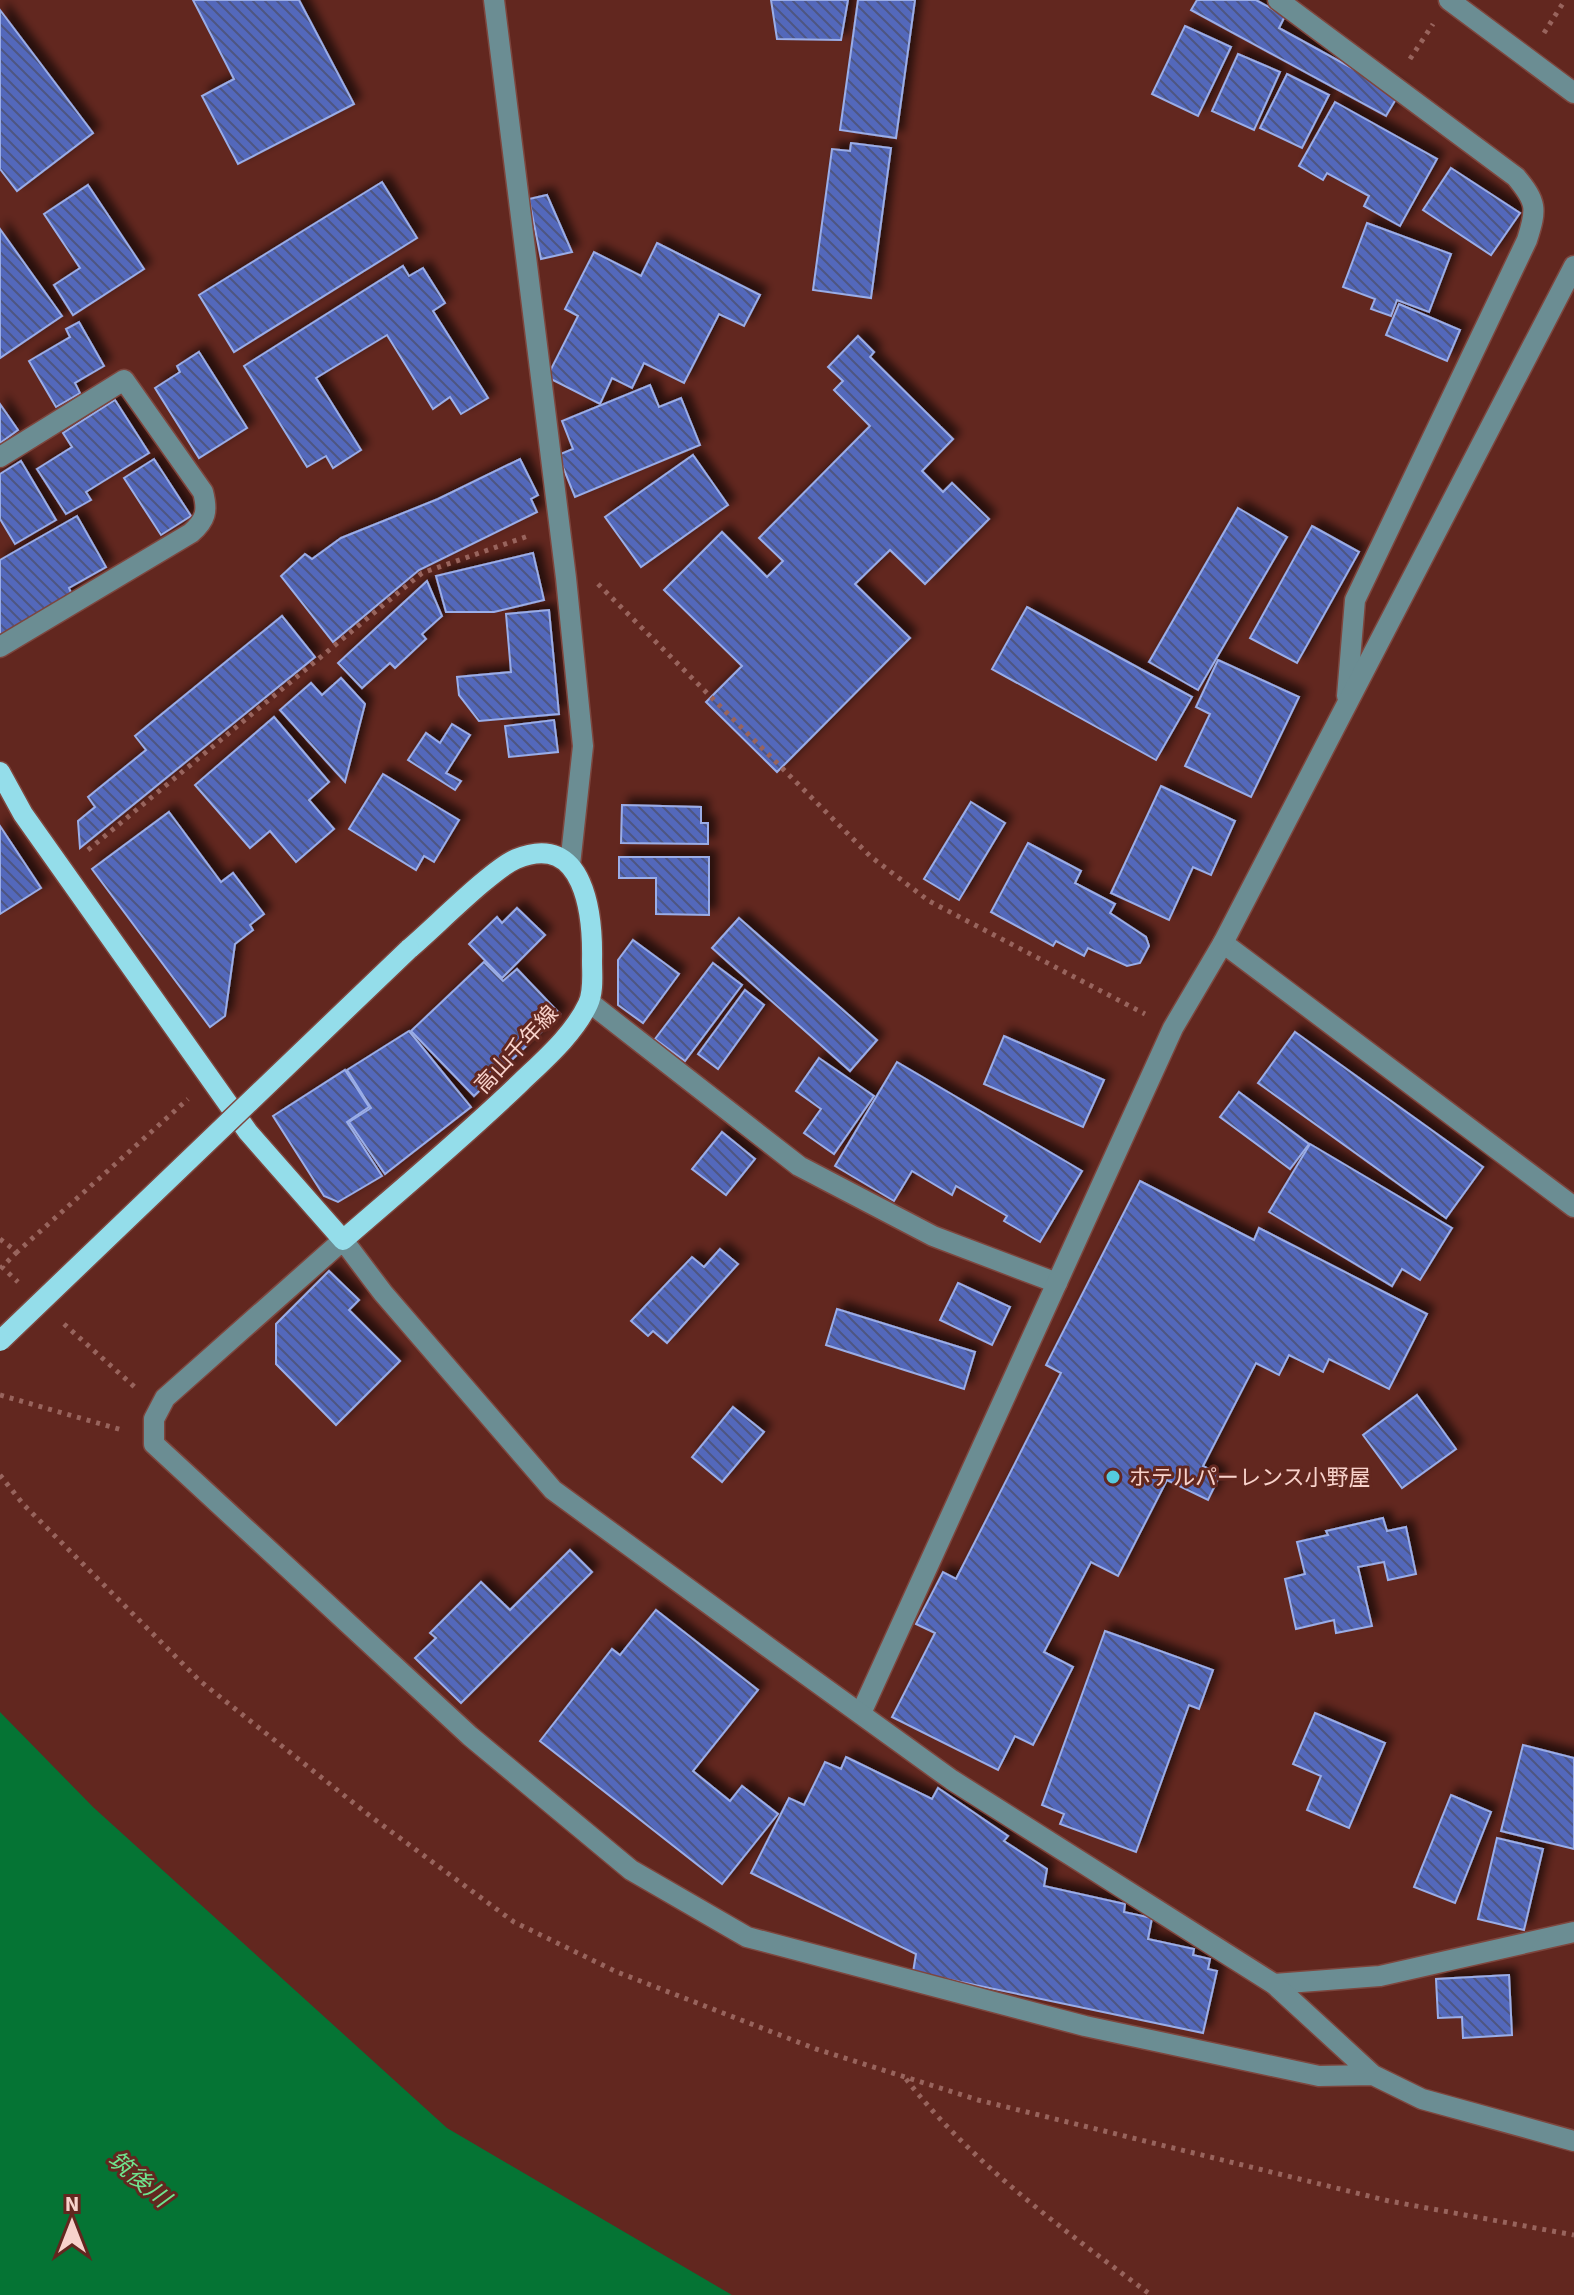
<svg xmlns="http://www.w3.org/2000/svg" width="1574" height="2295" font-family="'Source Sans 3','Noto Sans JP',sans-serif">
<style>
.water{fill:#057434}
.building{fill:url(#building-back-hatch);stroke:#9aade7;stroke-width:2;filter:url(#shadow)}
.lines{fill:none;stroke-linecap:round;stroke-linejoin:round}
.minor-casing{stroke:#7d463e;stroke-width:23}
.major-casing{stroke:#7d463e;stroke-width:23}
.path{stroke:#98645d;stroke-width:5;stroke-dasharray:4 6;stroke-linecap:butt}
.minor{stroke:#6b8d93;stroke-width:20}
.major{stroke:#94ddea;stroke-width:20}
.major-bridge-casing{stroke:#7d463e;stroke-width:23;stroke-linecap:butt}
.major-bridge{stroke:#94ddea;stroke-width:20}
.poi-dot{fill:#54cade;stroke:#62271f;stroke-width:3}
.labels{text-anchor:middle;stroke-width:6;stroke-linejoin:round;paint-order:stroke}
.street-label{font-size:22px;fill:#f8d2cb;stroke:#62271f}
.poi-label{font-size:22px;fill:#f8d2cb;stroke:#62271f;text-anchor:start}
.water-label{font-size:24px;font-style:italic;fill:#6fe48e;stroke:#62271f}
</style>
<defs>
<pattern id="building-back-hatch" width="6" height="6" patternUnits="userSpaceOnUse" patternTransform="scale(2)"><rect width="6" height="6" fill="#5268bb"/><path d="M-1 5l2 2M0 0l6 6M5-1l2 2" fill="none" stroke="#4e5682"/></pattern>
<filter id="shadow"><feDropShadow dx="7" dy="-7" stdDeviation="4" flood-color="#0009"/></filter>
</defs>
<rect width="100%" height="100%" fill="#62271f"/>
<path class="water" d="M0,1712l93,95 354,321 285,167h-732z"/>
<g class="building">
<path d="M193,0h106l55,104 -116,60 -36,-68 32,-17z"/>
<path d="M771,0h77l-7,40 -64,-1z"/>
<path d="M858,0h57l-19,138 -56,-8z"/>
<path d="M1197,0h59l29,16 -6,12 120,66 -13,22 -195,-106z"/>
<path d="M0,10l93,123 -76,58 -17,-22z"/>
<path d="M1185,26l46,21 -33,69 -46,-22z"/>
<path d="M1238,54l42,18 -26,58 -42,-19z"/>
<path d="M1287,74l42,21 -27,53 -42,-20z"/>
<path d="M1335,102l102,57 -37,67 -36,-20 5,-10 -42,-23 -4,7 -24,-14z"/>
<path d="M851,143l40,5 -20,150 -58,-8 19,-141 18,2z"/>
<path d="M1451,168l69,45 -29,42 -68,-45z"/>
<path d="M382,182l35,56 -183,114 -35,-57z"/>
<path d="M88,185l56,84 -71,46 -19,-30 26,-17 -36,-54z"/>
<path d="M547,195l25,57 -31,7 -12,-60z"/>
<path d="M1367,223l84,31 -22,58 -32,-12 -6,16 -20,-7 4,-10 -32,-12z"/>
<path d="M0,229l62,87 -62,42z"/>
<path d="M657,243l103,52 -16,31 -25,-12 -35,69 -40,-20 -12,25 -20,-10 -12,26 -53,-27 31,-61 -13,-7 29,-57 47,24z"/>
<path d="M403,266l6,10 14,-8 22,35 -12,8 55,87 -27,16 -11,-17 -17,12 -46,-74 -71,43 45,72 -28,18 -7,-12 -19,11 -63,-101z"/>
<path d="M1399,304l61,26 -13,31 -61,-26z"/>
<path d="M79,322l25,44 -29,17 5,10 -24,14 -27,-46 41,-24 -4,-8z"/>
<path d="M858,336l16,16 -4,5 83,82 -31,32 21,21 9,-9 37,36 -64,65 -35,-34 -35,34 55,54 -133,134 -71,-70 36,-36 -78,-76 58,-58 45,45 16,-16 -24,-23 111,-112 -36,-36 9,-9 -15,-14z"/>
<path d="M199,352l48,76 -48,30 -44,-70 25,-16 -3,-6z"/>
<path d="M650,385l9,22 22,-9 19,47 -125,52 -17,-42 15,-6 -11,-28z"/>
<path d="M115,400l34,53 -63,39 5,8 -25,14 -29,-45 35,-22 -9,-14z"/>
<path d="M0,404l18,26 -18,13z"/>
<path d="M693,455l35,50 -87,62 -36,-50z"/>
<path d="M154,459l37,57 -30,19 -37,-57z"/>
<path d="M520,459l18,36 -7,4 6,13 -118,58 -86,72 -52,-66 24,-22 7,5 29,-21 97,-39z"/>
<path d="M21,461l35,59 -41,24 -15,-25v-45z"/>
<path d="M1238,508l49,29 -89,153 -49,-28z"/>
<path d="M77,516l29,51 -37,21 3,7 -72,40v-75z"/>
<path d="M1312,526l47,26 -62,111 -47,-25z"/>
<path d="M533,553l11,47 -50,12h-48l-10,-36z"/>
<path d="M427,581l15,35 -20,18 4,5 -31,29 -5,-5 -28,25 -24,-25z"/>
<path d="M1027,607l165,90 -36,63 -164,-91z"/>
<path d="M549,610l10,104 -80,7 -20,-26 -2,-18 54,-5 -5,-58z"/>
<path d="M282,616l33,41 -235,191 -2,-27 17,-14 -7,-10 58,-47 -11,-14z"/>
<path d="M1218,660l81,37 -48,100 -66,-31 25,-52 -14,-7z"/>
<path d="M341,678l24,26 -20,78 -65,-72 31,-27 11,12z"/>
<path d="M274,717l55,65 -20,18 25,29 -38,33 -26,-31 -20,17 -55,-63z"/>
<path d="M554,720l4,32 -49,5 -4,-31z"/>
<path d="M452,724l18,11 -24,38 15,8 -6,9 -47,-30 18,-27 14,10z"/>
<path d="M383,774l76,46 -25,42 -10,-6 -8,14 -67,-41z"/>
<path d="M1161,786l74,35 -24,54 -18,-8 -24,53 -58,-27z"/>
<path d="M971,802l34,21 -46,77 -35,-21z"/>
<path d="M622,805l79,2v16h7v21l-87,-1z"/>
<path d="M169,812l52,70 12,-9 31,41 -14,11 3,5 -18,14 -10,72 -15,11 -118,-158z"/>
<path d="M0,826l41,62 -41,26z"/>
<path d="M1028,843l53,28 -6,12 40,21 -5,9 36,24 3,9 -9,17 -13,3 -39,-18 -4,8 -28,-15 -3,5 -62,-34z"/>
<path d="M619,857h90v58l-53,-1v-36h-37z"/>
<path d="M517,908l28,27 -43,43 -33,-34 28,-27 5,6z"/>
<path d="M739,918l138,122 -27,31 -138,-123z"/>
<path d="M633,940l46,34 -36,49 -25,-18v-45z"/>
<path d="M484,962l19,19 14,-12 43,45 -86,82 -63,-65z"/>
<path d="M713,963l29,22 -57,76 -30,-22z"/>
<path d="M745,990l19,15 -46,64 -20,-15z"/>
<path d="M409,1031l62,76 -86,67 -36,-52 22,-14 -24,-38z"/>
<path d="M1295,1032l188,135 -37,51 -188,-135z"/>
<path d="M1004,1036l100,44 -21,47 -99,-43z"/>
<path d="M819,1058l55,38 -40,58 -30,-21 17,-24 -25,-18z"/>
<path d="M897,1062l185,109 -42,71 -36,-21 3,-5 -51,-30 -4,9 -40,-24 -18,30 -59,-35z"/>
<path d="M345,1070l24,37 -22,15 35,54 -44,26 -14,-6 -51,-80z"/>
<path d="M1239,1092l70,52 -19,25 -70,-52z"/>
<path d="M722,1132l33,27 -29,36 -34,-26z"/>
<path d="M1310,1144l142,84 -32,52 -18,-11 -10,17 -123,-74z"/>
<path d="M1140,1181l114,59 5,-12 168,86 -38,75 -60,-30 -6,13 -34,-17 -10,20 -23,-12 -53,103 17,9 -12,25 -41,-20 -49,96 -27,-14 -47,90 29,15 -40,78 -18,-9 -17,34 -106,-53 43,-84 -19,-9 27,-52 13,7 105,-206 -15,-8z"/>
<path d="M720,1249l18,15 -71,79 -14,-12 -5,5 -17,-15 61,-64 12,10z"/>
<path d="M329,1271l30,29 -10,10 51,51 -64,64 -60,-61v-40z"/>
<path d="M958,1283l52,24 -18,38 -52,-25z"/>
<path d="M837,1309l138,43 -11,37 -138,-44z"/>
<path d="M1417,1395l39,54 -54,39 -39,-53z"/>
<path d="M733,1407l31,25 -42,50 -30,-25z"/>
<path d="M1383,1518l4,13 19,-4 10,47 -28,6 -4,-18 -26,5 14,59 -36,7 -2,-13 -38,9 -11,-50 20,-5 -8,-32 31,-7 -2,-4z"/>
<path d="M570,1550l22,22 -131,131 -46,-45 21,-20 -6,-5 51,-51 29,28z"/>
<path d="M656,1610l102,80 -65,81 37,30 12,-15 36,28 -56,70 -182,-143 72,-92 8,6z"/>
<path d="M1105,1631l108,39 -14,39 -10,-4 -53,147 -76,-28 4,-10 -22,-9z"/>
<path d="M1315,1713l70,30 -36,85 -42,-18 14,-34 -28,-12z"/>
<path d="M1523,1745l51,13v91l-73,-18z"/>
<path d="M846,1757l86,42 6,-11 70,48 -4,5 43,28 -3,17 81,18 -1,8 28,6 -4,21 46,10 -1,6 17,4 -2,10 9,2 -14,62 -290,-61 3,-18 -165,-81 38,-75 15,7 21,-43 16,7z"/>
<path d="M1451,1795l40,17 -36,91 -41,-16z"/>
<path d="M1497,1838l46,11 -19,81 -46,-11z"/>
<path d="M1509,1975l3,60 -49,3 -1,-21 -24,1 -2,-39z"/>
</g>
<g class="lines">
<defs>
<g id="minor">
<path d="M494,0l72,578 17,168 -13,119"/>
<path d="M1278,0l238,177c21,25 21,32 11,63l-172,360 -8,96"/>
<path d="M1449,0l125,93"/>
<path d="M0,457l124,-77 79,112c5,19 3,28 -12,41l-191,114"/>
<path d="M1223,943l351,264"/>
<path d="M589,1002l210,164 134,70 124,47"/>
<path d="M861,1713l312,-685 50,-85 351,-677"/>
<path d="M1274,1984l106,-8 194,-44"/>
<path d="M1373,2075l-54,1 -234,-50 -338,-89 -116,-67 -161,-134 -316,-292v-25l11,-21 178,-158 40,53 170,197 219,160 180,130 322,204 99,91 49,24 152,42"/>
</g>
<path id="major" d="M0,772l23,42 225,318 95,108c60,-52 121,-103 178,-158 24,-23 53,-48 67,-78 6,-13 4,-29 4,-43 1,-45 -7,-131 -76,-102 -24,10 -83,70 -107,90"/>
</defs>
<use href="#minor" class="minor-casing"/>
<use href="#major" class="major-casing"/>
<g class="path">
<path d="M1544,33l21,-33"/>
<path d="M1410,59l23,-35"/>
<path d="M598,584l272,272 59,45 216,113"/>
<path d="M88,850l334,-277 109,-38"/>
<path d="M0,1239l17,13 171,-153"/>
<path d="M17,1252l-15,15 16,15"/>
<path d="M64,1324l73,65"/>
<path d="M0,1395l122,35"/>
<path d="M0,1475l23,29 177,177 170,135 144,106 103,50 199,77 162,51 411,101 185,34"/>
<path d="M906,2079c67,86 158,151 245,216"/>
</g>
<use href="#minor" class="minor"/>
<use href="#major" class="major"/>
<defs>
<path id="major-bridge" d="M0,1341l409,-392"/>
</defs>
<use href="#major-bridge" class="major-bridge-casing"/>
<use href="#major-bridge" class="major-bridge"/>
</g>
<circle class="poi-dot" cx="1113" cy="1477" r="8"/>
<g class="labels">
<g class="street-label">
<text transform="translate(516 1049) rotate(-47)" y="8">高山千年線</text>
</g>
<g class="poi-label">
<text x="1129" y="1485">ホテルパーレンス小野屋</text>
</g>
<g class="water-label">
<text transform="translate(139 2179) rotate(40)" y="8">筑後川</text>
</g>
</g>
<g transform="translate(72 2223)" stroke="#62271f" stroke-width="6" paint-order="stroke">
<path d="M0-6L14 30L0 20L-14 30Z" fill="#f8d2cb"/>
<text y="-12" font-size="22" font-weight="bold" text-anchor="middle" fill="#f8d2cb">N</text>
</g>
</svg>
